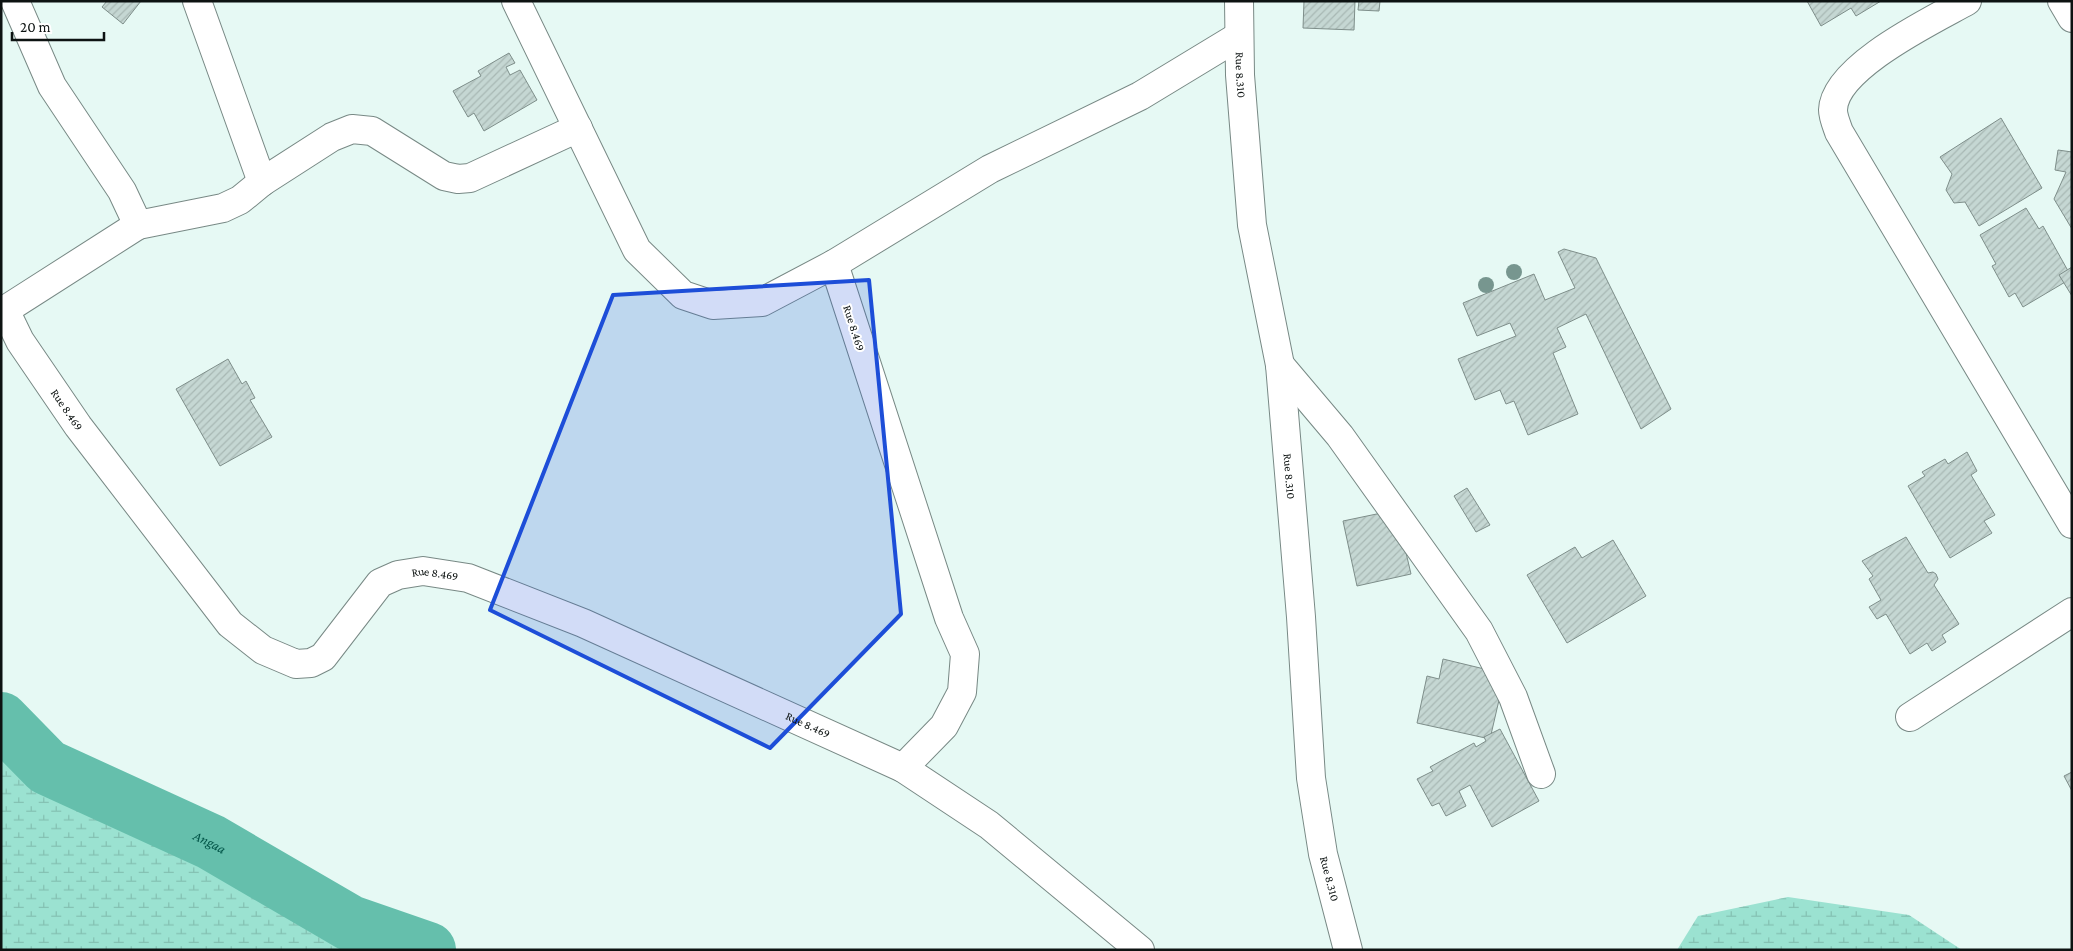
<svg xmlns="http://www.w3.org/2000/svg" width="2073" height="951" font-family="'Crimson Pro',serif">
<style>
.wetland{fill:url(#wetland-marsh)}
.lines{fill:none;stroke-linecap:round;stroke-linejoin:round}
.river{stroke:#65bfac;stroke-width:56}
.building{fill:url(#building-hatch);stroke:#7e8e8a}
.street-casing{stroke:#788985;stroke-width:30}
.street{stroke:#fff;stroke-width:28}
.tree{fill:#77968f}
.marked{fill:#1d4ed8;fill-opacity:0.2;stroke:#1d4ed8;stroke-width:4;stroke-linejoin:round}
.labels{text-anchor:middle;stroke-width:4;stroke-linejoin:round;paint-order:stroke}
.street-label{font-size:12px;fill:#0d1312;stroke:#fff}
.water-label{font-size:14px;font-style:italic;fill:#025548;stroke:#fff}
</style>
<defs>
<pattern id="wetland-marsh" width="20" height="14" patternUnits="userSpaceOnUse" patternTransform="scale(1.25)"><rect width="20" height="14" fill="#9be2d1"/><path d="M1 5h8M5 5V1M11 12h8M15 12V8" fill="none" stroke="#84c1b2"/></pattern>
<pattern id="building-hatch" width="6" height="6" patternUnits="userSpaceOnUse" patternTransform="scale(1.25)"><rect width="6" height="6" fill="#c5d7d3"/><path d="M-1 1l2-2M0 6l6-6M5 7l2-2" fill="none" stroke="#a8b8b4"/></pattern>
</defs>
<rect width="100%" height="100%" fill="#e6f9f4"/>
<g class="wetland">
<path d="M1,720l46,47 164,75 139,81 78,27h-427z"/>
<path d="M1788,897l121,18 53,35h-285l21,-34z"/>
</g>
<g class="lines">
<path class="river" id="s1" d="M1,720l46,47 164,75 139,81 78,27"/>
</g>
<g class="building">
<path d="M107,1h34l-18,23 -21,-17z"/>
<path d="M1304,1h51l-1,29 -51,-2z"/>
<path d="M1359,1h21l-1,10 -21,-1z"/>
<path d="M1807,1h74l-25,15 -5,-8 -30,18z"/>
<path d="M509,53l6,10 -9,4 4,8 10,-5 17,30 -53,31 -10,-18 -6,4 -15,-26 28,-15 -3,-5z"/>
<path d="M2001,118l41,70 -63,38 -14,-24 -11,1 -8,-13 6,-16 -12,-17z"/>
<path d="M2058,150l14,2v77l-18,-30 12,-27 -11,-2z"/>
<path d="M2026,208l13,21 4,-3 29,52 -49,29 -8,-14 -6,4 -17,-31 4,-2 -16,-29z"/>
<path d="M1564,249l32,9 75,151 -30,20 -55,-115 -29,14 9,19 -13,6 25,61 -50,21 -14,-34 -8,3 -6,-14 -25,10 -17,-41 58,-23 -6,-13 -33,13 -14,-33 71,-29 11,26 30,-12 -17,-36z"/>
<path d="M2072,267v29l-13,-21z"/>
<path d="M228,359l14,25 4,-3 9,17 -5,2 22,37 -52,29 -44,-77z"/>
<path d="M1967,452l10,19 -6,4 24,40 -11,6 8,12 -42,25 -42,-72 17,-10 -3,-4 23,-13 3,5z"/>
<path d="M1467,488l23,37 -14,7 -22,-36z"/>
<path d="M1391,511l6,30 6,-1 8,34 -54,12 -14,-65z"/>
<path d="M1906,537l22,36 5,-1 3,2 2,5 -4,6 25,39 -17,11 4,7 -14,9 -5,-8 -17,11 -24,-40 -9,5 -8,-12 12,-7 -12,-21 4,-3 -11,-15z"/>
<path d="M1613,540l33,56 -79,47 -40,-68 48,-28 7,11z"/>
<path d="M1443,659l62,15 -15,65 -73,-16 10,-47 12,3z"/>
<path d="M1500,729l39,72 -47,26 -22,-42 -11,6 7,15 -20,10 -7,-13 -7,3 -15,-27 16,-8 -3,-4 44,-24 2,4 10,-6 -2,-4z"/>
<path d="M2072,772v19l-8,-15z"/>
</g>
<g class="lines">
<defs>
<g id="street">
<path id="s2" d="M15,1l37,85 70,105 16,34 -133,85 15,31 58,85 152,198 33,26 33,14 15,-1 12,-6 57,-74 18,-8 25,-4 45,7 115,45 320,145 41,-42 18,-34 3,-38 -16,-36 -115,-354"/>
<path d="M197,1l65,181"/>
<path d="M516,1l121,249 46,45 30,10 49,-3 72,-38 156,-95 150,-73 99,-60"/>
<path id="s3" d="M1239,1l1,74 12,150 28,140 21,252 10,161 12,76 25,96"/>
<path d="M1967,1c-34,19 -133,66 -134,109 0,7 4,16 6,22l233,392"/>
<path d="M2062,1l10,17"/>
<path d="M138,225l85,-17 17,-8 22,-18 70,-45 20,-8 20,2 72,45 14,3 12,-1 108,-50"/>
<path d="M1280,365l60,71 139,195 34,66 28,77"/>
<path d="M1910,717l162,-105"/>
<path d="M903,768l86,57 151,125"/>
</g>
</defs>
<use href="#street" class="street-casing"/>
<use href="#street" class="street"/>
</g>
<g class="tree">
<circle cx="1514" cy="272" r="8"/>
<circle cx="1486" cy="285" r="8"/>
</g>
<path class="marked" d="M869,280l32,334 -131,134 -280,-138 123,-315z"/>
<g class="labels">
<g class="street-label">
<text dy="4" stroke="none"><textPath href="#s3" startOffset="74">Rue 8.310</textPath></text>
<text transform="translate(854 328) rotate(72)" y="4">Rue 8.469</text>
<text dy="4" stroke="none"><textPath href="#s2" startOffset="532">Rue 8.469</textPath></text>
<text dy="4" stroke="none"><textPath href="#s3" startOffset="479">Rue 8.310</textPath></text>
<text dy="4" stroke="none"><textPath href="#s2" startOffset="1058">Rue 8.469</textPath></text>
<text dy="4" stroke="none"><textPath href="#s2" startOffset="1462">Rue 8.469</textPath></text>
<text dy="4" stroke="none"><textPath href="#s3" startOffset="884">Rue 8.310</textPath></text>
</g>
<g class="water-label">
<text dy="5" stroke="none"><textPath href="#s1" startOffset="245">Angaa</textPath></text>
</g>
</g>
<rect width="2073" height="951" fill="none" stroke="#0d1312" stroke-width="5"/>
<path d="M12 32v8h92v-8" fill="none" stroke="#0d1312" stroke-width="2.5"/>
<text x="20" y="32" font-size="15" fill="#0d1312" stroke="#ffffff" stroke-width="4" paint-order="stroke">20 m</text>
</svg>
